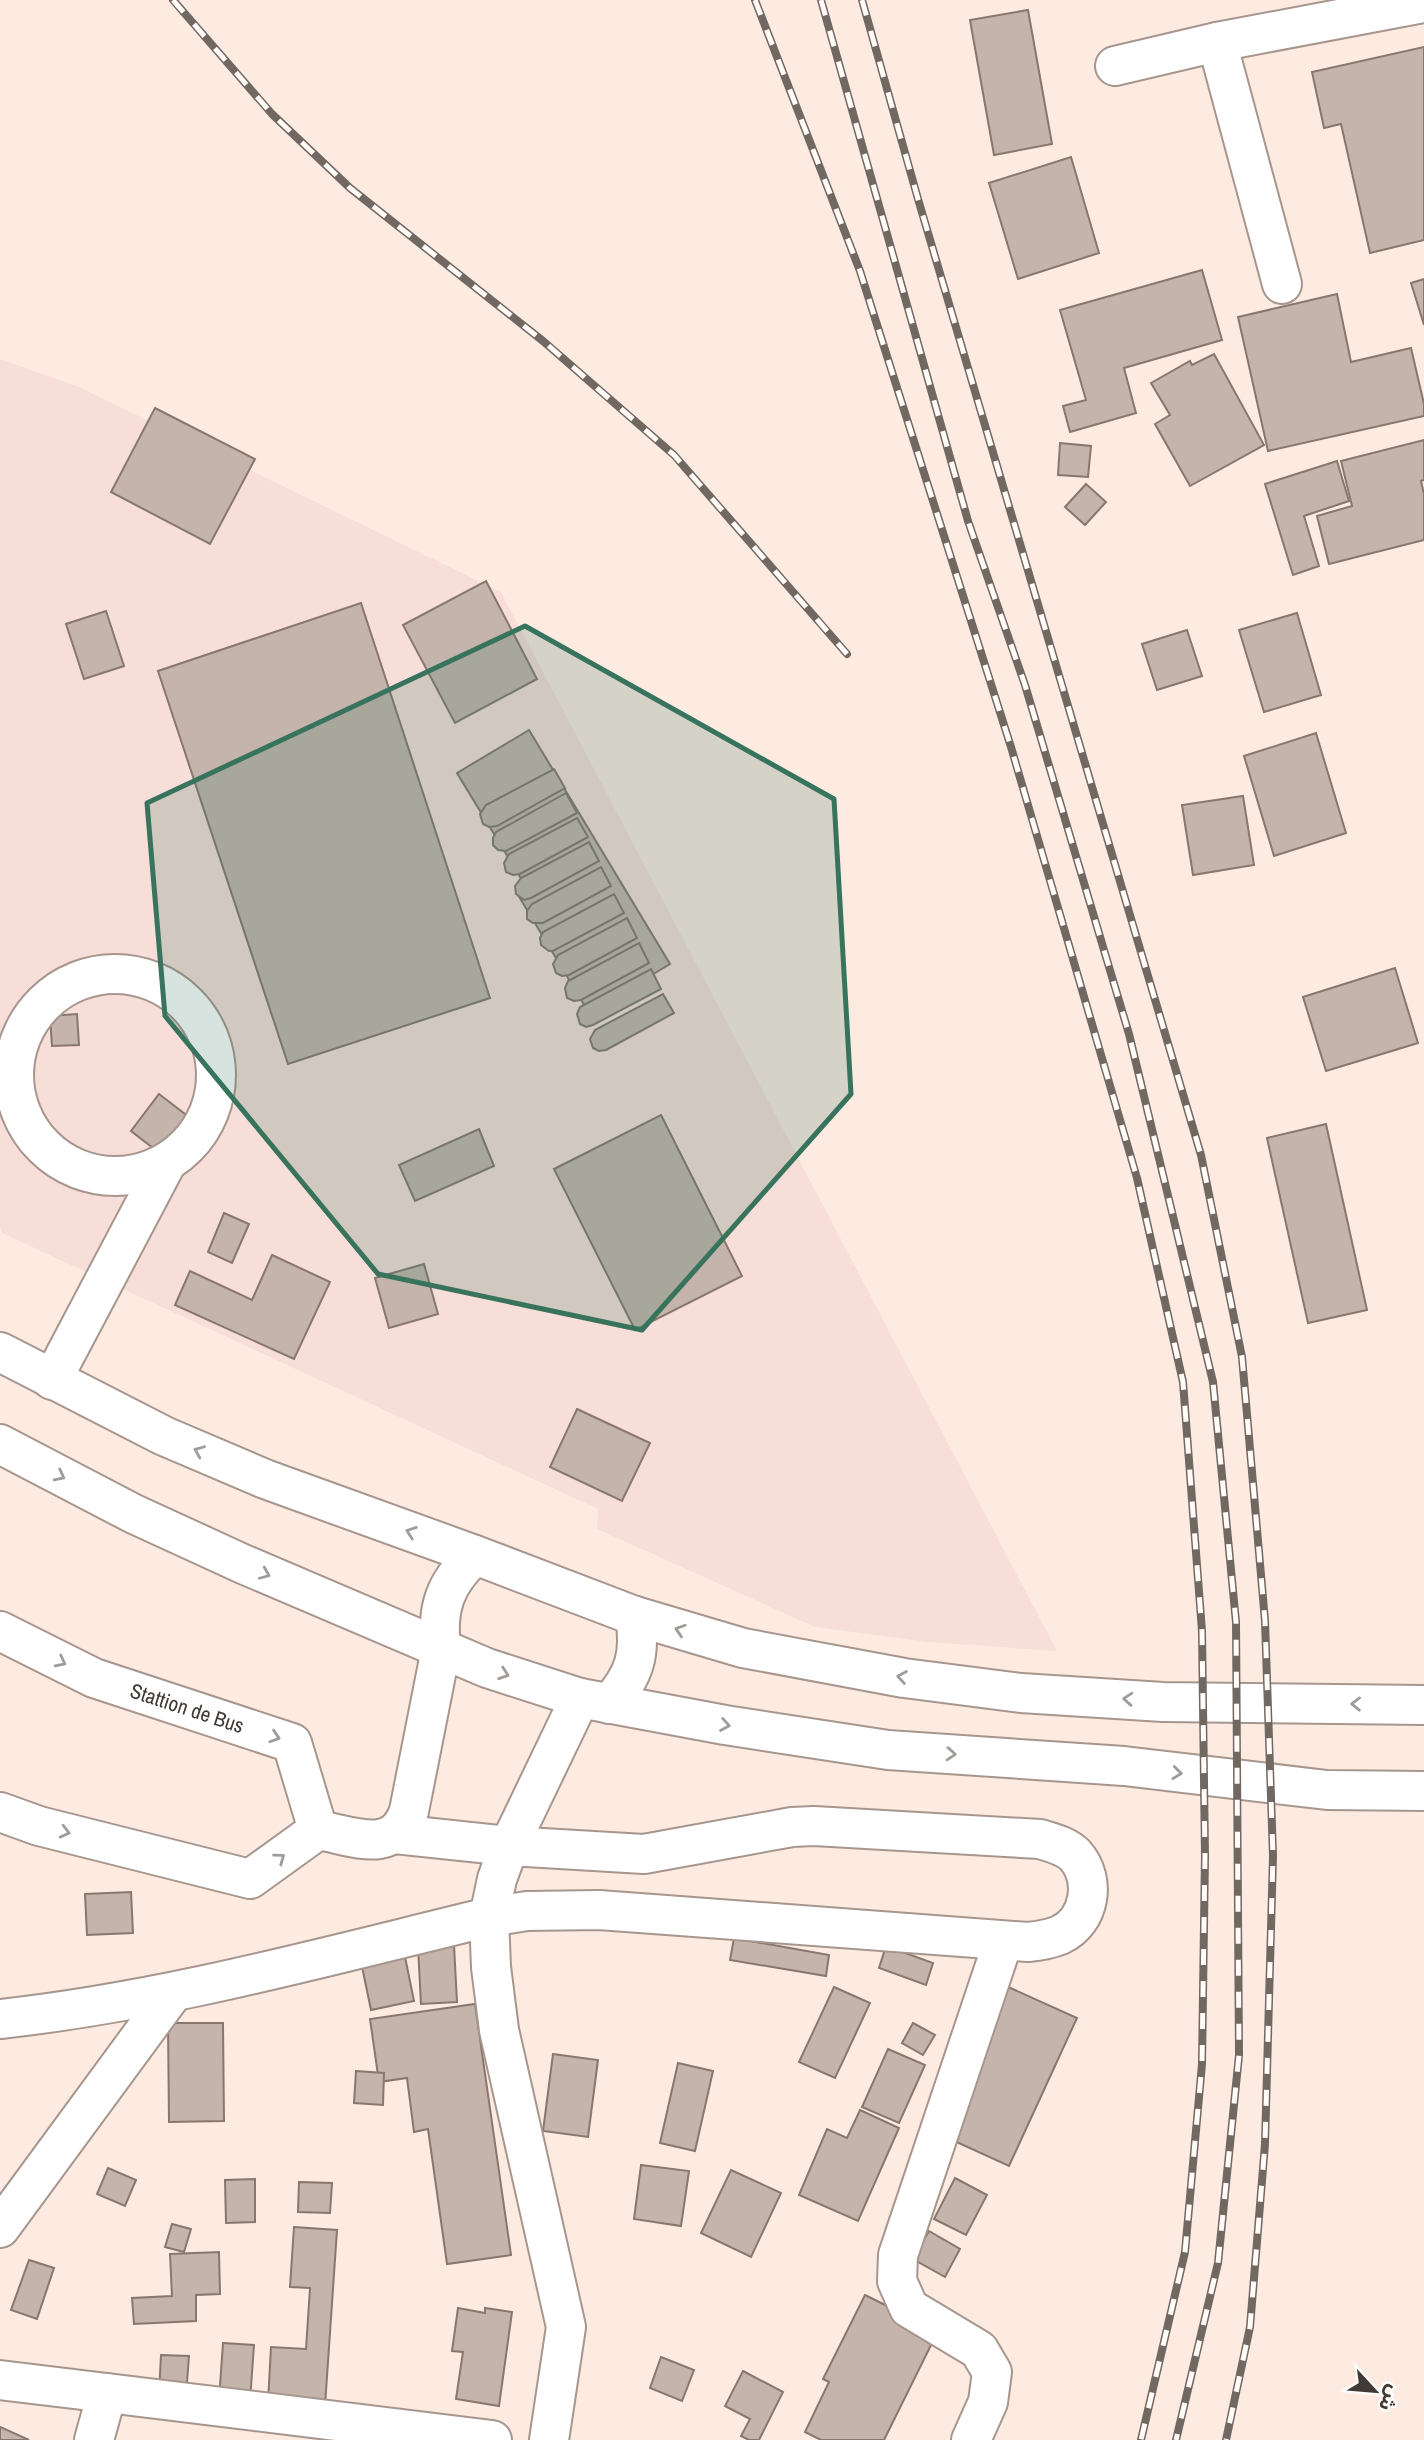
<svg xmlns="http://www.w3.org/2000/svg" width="1424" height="2440" font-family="'Archivo Narrow','Noto Sans Arabic',sans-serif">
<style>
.commercial{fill:#f8ded8}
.building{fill:#c5b4ac;stroke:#87776f;stroke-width:2}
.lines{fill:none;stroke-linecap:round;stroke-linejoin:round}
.minor-casing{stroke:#a7968e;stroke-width:42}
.major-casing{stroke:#a7968e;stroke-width:42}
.minor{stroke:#fff;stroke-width:38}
.major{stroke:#fff;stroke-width:38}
.rail-casing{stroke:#716862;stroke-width:8}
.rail{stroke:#fffbf9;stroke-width:5;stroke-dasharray:16;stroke-linecap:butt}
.oneway{stroke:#a09c9a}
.marked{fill:#38735d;fill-opacity:0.2;stroke:#38735d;stroke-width:5;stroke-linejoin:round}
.labels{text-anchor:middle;stroke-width:6;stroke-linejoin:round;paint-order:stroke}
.street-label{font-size:21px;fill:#403935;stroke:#fffbf9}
</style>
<rect width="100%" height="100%" fill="#fdebe2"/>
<path class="commercial" d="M0,359l79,28 422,205 556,1059 -129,-9 -113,-15 -218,-98 1,-20 -596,-276 -2,-7z"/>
<g class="building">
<path d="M1028,10l24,134 -58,11 -24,-135z"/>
<path d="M1424,47v193l-54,13 -29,-129 -17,4 -12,-56z"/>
<path d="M1071,157l28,96 -81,26 -29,-96z"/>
<path d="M1202,270l20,70 -98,28 12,45 -66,19 -7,-26 23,-6 -26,-90z"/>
<path d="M1424,279v46l-13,-42z"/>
<path d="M1337,294l14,68 60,-14 13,56v12l-156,35 -30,-134z"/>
<path d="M1214,354l50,91 -74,41 -35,-62 15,-9 -19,-32 39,-22 2,4z"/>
<path d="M155,408l100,51 -45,85 -99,-52z"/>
<path d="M1424,440v40l-3,1 3,13v46l-95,24 -12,-48 35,-10 -11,-45z"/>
<path d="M1060,443l31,3 -3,31 -30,-2z"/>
<path d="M1337,461l12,40 -45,15 15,50 -26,9 -28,-91z"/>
<path d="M1086,484l20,18 -21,23 -20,-18z"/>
<path d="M486,581l51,98 -82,44 -52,-98z"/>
<path d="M361,603l129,395 -202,66 -130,-393z"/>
<path d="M106,611l18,55 -40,13 -18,-55z"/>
<path d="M1297,613l24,82 -57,17 -25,-82z"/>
<path d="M1187,630l15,46 -45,14 -15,-46z"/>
<path d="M529,730l141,234 -81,49 -71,-118 10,-5 -71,-117z"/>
<path d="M1316,733l30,100 -72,23 -30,-100z"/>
<path d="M554,769l11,19 -68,38 -8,1 -6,-3 -3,-10 6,-9z"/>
<path d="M566,793l11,20 -71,38 -8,-1 -5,-5v-7l3,-6z"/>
<path d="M1243,796l11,69 -61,10 -11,-70z"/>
<path d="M577,818l11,19 -68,37 -7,1 -7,-3 -2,-9 5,-9z"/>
<path d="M589,842l10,19 -68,37 -7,2 -8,-6 -1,-8 6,-8z"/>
<path d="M601,867l10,19 -68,37h-10l-6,-4v-8l5,-7z"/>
<path d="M614,894l10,19 -71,38h-4l-8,-6 -1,-7 3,-6z"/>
<path d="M627,918l10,20 -68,37 -7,1 -6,-3 -3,-9 5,-9z"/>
<path d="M639,943l10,20 -68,37 -7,1 -7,-3 -2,-10 3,-7z"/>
<path d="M1395,968l23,75 -92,28 -23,-74z"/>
<path d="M651,969l10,20 -68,36 -7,2 -6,-3 -3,-10 3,-7z"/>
<path d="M663,994l11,19 -68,37 -7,1 -6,-3 -3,-9 5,-9z"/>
<path d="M77,1014l2,31 -27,1 -2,-30z"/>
<path d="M159,1094l48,37 -28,37 -48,-37z"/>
<path d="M661,1115l81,161 -107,54 -81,-161z"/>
<path d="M1326,1124l41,186 -59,13 -41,-185z"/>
<path d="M479,1129l15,37 -79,35 -16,-36z"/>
<path d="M224,1213l25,11 -17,39 -24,-11z"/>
<path d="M272,1255l58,27 -36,77 -119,-54 15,-34 62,29z"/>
<path d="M424,1264l14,50 -49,14 -14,-50z"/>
<path d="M577,1409l73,34 -28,58 -72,-34z"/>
<path d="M131,1892l2,41 -46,2 -2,-41z"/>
<path d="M734,1938l95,17 -3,21 -96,-16z"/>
<path d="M454,1945l3,57 -36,2 -3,-57z"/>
<path d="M886,1946l47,17 -7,22 -47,-17z"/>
<path d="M403,1947l11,54 -43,9 -11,-53z"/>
<path d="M1006,1986l71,32 -68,148 -70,-32z"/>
<path d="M834,1987l36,16 -35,75 -36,-16z"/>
<path d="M475,2004l36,251 -64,9 -19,-135 -14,3 -7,-54 -28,4 -9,-63z"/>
<path d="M168,2023h55l1,98 -55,1z"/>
<path d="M913,2023l22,12 -12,20 -21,-12z"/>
<path d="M888,2049l37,16 -26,58 -37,-16z"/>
<path d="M553,2054l45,6 -10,77 -45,-6z"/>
<path d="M678,2063l35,8 -18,80 -35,-8z"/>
<path d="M356,2071l28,2 -1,32 -29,-2z"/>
<path d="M860,2110l39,18 -41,93 -59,-26 28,-66 20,9z"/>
<path d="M641,2165l48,6 -8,55 -47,-7z"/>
<path d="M108,2168l28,12 -11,26 -28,-12z"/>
<path d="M731,2170l50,23 -30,64 -50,-24z"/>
<path d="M955,2178l32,17 -21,40 -32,-16z"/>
<path d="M255,2179v43l-29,1 -1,-43z"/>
<path d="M299,2182l33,1 -2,30 -32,-1z"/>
<path d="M172,2224l19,5 -7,23 -19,-5z"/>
<path d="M294,2227l43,3 -12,176 -57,-4 3,-55 35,2 4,-61 -20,-1z"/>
<path d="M929,2231l31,18 -15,28 -32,-18z"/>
<path d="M219,2252l1,42 -24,1v26l-62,3 -2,-26 40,-2 -2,-42z"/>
<path d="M29,2260l25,8 -17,51 -26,-9z"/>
<path d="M865,2295l73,36 -54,109h-63l-16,-8 24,-50 -6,-3z"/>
<path d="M458,2308l27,5v-5l27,4 -13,94 -43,-7 7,-47 -11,-1z"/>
<path d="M223,2343l31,2 -4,56 -31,-1z"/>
<path d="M161,2355l28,1 -3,39 -27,-2z"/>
<path d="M661,2357l33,13 -12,31 -32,-13z"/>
<path d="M743,2371l40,21 -24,48h-10l-8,-4 9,-17 -25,-13z"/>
<path d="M0,2427l29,13h-29z"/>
</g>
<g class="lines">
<defs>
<g id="minor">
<path d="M1217,42l65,242"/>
<path d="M1115,66l102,-24 207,-39"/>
<circle cx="115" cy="1075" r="101"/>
<path d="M52,1380l114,-216"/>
<path id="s1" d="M0,1631l94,47 198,65 26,87"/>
<path d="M0,1812l39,14 211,53 68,-49c36,6 75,26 91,-19l32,-162"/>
<path d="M0,2019c166,-18 327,-63 489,-102l38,-6 72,-1 429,32c11,-1 22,-3 32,-7 30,-14 37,-55 15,-80 -9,-9 -22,-12 -35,-16l-226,-13 -22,1 -148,27 -135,-8 -114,-12"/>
<path d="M0,2228l172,-234"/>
<path d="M0,2380l107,13"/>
<path d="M94,2440l13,-47 385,47"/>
<path d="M549,2440l17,-113 -67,-297 -8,-63 -2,-50 8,-38 12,-33 71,-148"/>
<path d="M971,2440l17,-38 4,-30 -13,-22 -70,-42 -12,-27 1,-26 105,-313"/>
</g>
<g id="major">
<path d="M0,1352l164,84 101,43 210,76 160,61 108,32 161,30 117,15 142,9 261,3"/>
<path d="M0,1444l134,70 109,50 244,104 93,30 145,27 163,25 236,16 203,24 97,1"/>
<path d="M441,1649c-5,-41 4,-66 34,-94"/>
<path d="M609,1704c26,-29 32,-50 26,-88"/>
</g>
</defs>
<use href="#minor" class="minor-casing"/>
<use href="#major" class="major-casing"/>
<use href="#minor" class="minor"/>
<use href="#major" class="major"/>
<defs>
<g id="rail">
<path d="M173,0l99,114 78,74 193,153 131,114 173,199"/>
<path d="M755,0l105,271 151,476 126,431 46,204 19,249 3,224 -3,209 -17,188 -44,188"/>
<path d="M821,0l147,521 57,164 104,349 84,348 23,240 3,433 -21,208 -42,177"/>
<path d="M862,0l56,199 283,956 41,202 23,264 8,235 -8,288 -15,183 -24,113"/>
</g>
</defs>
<use href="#rail" class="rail-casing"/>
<use href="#rail" class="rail"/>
</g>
<defs><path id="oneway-chevron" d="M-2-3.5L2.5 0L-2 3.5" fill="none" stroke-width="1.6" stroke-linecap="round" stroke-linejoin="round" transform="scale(1.75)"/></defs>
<g class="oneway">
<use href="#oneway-chevron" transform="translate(199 1451) rotate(-157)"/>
<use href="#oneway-chevron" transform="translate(60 1476) rotate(27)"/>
<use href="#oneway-chevron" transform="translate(411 1532) rotate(-160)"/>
<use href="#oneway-chevron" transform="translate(265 1574) rotate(23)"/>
<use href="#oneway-chevron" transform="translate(680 1630) rotate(-162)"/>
<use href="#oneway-chevron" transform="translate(61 1662) rotate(27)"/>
<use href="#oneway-chevron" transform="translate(504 1674) rotate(19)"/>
<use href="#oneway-chevron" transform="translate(902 1677) rotate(-171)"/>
<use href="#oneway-chevron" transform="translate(1128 1699) rotate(-176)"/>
<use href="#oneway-chevron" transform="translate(1356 1704) rotate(-179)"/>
<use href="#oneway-chevron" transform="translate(725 1725) rotate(10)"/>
<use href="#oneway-chevron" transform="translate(275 1737) rotate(18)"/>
<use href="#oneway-chevron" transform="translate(951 1754) rotate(4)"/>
<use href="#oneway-chevron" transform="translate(1177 1773) rotate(7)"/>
<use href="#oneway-chevron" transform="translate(65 1832) rotate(14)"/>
<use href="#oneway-chevron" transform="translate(280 1858) rotate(-36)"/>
</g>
<path class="marked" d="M525,626l309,173 17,295 -209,236 -264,-56 -213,-258 -18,-213z"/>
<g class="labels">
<g class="street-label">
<text dy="7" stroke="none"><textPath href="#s1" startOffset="203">Stattion de Bus</textPath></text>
</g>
</g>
<g transform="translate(1375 2391) rotate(116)" stroke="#fffbf9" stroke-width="5" paint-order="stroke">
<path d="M0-5L12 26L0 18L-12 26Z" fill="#403935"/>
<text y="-10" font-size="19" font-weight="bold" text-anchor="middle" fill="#403935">ش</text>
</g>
</svg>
